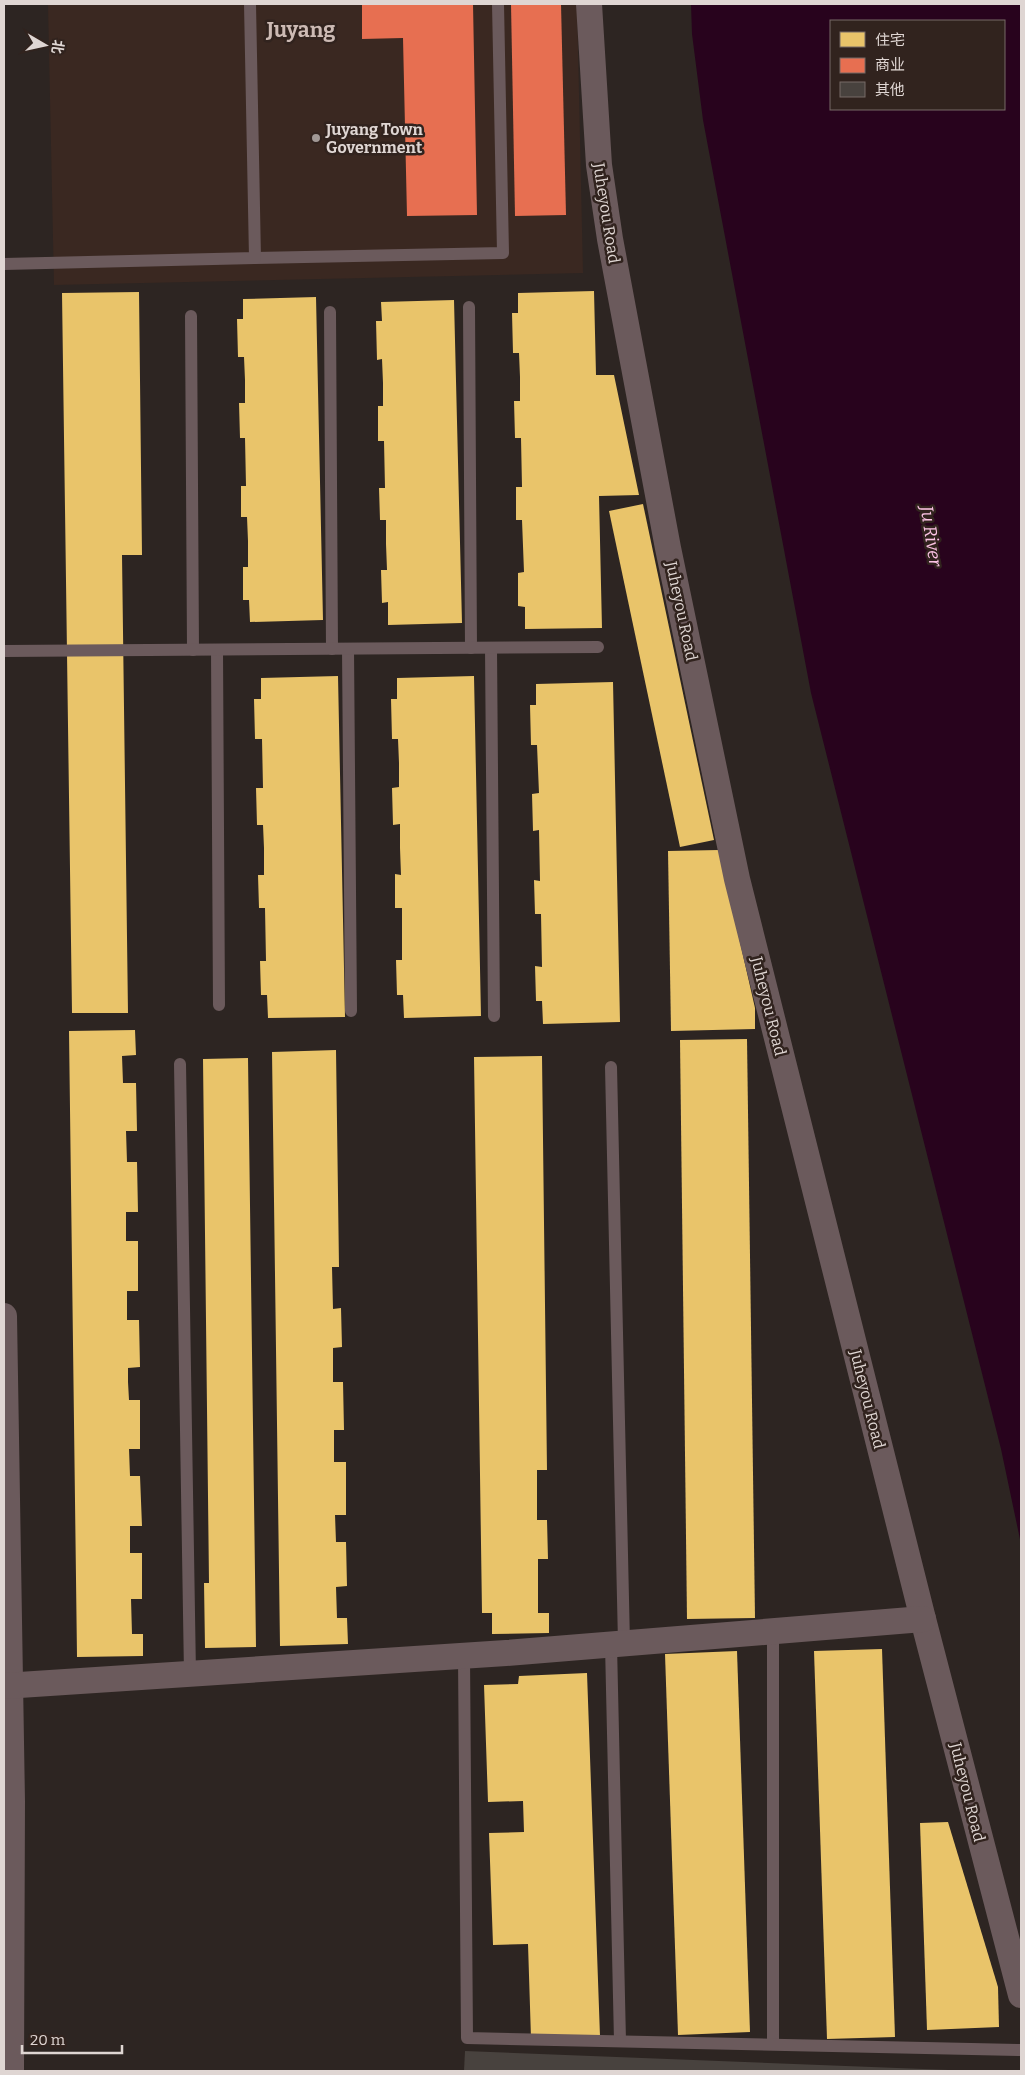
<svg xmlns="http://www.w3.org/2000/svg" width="1025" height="2075" font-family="Bitter,'Noto Sans SC',serif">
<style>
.built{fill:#3a2821}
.water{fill:#28031d;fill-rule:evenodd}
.homes{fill:#e9c46a}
.shops{fill:#e76f51}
.building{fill:#48423e}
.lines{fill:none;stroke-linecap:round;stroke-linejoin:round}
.lane{stroke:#6b5a5c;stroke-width:12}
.street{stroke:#6b5a5c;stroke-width:26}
.poi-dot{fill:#a19895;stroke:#31231e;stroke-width:2}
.labels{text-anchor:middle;stroke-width:5;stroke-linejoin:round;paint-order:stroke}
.poi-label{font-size:16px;font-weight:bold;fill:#dfd6d3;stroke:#31231e;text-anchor:start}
.street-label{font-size:16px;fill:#dfd6d3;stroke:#31231e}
.water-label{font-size:18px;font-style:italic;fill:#fbc2e4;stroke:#31231e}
.district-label{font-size:21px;font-weight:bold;fill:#ccbab4;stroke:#31231e}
</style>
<rect width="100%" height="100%" fill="#2d2522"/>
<path class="built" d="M48,4h529l6,269 -529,12z"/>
<path class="water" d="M691,4h330v1540l-20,-95 -190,-756 -108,-573 -11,-86zM831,21h173v88h-173z"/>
<g class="homes">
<path d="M594,291l2,84h18l25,120 -40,1 3,132 -77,1v-22l-7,-1v-33l6,-1 -2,-52h-6v-33h6l-1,-49h-6l-1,-37h6v-24l-1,-24h-6l-1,-40h6v-20z"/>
<path d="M139,292l3,263h-20l6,458h-56l-10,-720z"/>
<path d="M316,297l7,323 -73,2 -1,-22h-6v-33h5v-26l-1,-24h-6v-31h5l-1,-48h-5l-1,-35h6v-23l-1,-23h-6l-1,-38h6v-20z"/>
<path d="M454,300l8,323 -74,2v-23l-6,1 -1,-33h6l-1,-26v-24h-6l-1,-32h6l-1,-47h-6v-35h5v-23l-1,-24 -5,1 -1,-39h6l-1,-19z"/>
<path d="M643,504l71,336 -34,7 -71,-336z"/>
<path d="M338,676l7,341 -77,1 -1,-23h-6l-1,-34h6l-1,-53h-6l-1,-33h6v-27l-1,-23h-6l-1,-37h7l-1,-49h-7l-1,-40h7v-21z"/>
<path d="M474,676l7,340 -77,2 -1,-23h-6l-1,-35h6v-52h-7v-34l6,1 -1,-27v-24l-7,1 -1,-37 7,-1v-24l-1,-24h-6l-1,-40h6v-21z"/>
<path d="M613,682l7,340 -77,2 -1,-23h-6l-1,-35 7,1 -1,-53h-6l-1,-34 6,1 -1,-51 -6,1 -1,-37 7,-1 -2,-48h-6l-1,-40h6v-21z"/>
<path d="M719,850l36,158v21l-84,2 -3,-180z"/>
<path d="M135,1030l1,25 -14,1 1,27h13l1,48h-11l1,31h10l1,50h-12v29h12v50h-11v29h12l1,47 -12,1v14l1,18h11v49h-11l1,27h10l2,50h-12v27h12v46h-11l1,35h11v22l-66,1 -8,-626z"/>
<path d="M747,1039l8,579 -68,1 -7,-579z"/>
<path d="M336,1050l3,217h-7l1,42 8,-1 1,39 -9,1v34h10l1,48h-10v32h12v53h-11l1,27h10l1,44 -11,1 1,31h10l1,26 -68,2 -8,-594z"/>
<path d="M542,1056l5,414h-10v50h10l1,39h-10v54h11v20l-57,1v-21h-10l-8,-556z"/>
<path d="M248,1058l8,589 -51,1 -1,-65h5l-6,-524z"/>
<path d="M882,1649l13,388 -68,2 -13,-388z"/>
<path d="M737,1651l13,381 -72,3 -13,-381z"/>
<path d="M587,1673l13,363 -69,2 -3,-94 -35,1 -4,-112 35,-1 -1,-31 -35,1 -4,-117 34,-1 1,-8z"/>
<path d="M948,1822l50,165 1,40 -72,3 -7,-207z"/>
</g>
<g class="shops">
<path d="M362,4h111l4,211 -70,1 -4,-178 -41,1z"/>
<path d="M511,4h50l5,211 -51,1z"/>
</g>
<path class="building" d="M465,2051l484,19 -1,1h-484z"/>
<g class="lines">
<g class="lane">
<path d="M255,258l248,-5 -5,-249"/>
<path d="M4,264l251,-6 -5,-254"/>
<path d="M469,307l2,341"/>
<path d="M330,312l2,337"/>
<path d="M191,316l2,334"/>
<path d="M491,648l3,368"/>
<path d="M348,649l3,362"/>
<path d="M217,650l2,355"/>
<path d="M4,651l594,-4"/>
<path d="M180,1064l10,610"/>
<path d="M611,1067l13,576"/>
<path d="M773,1631v413"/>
<path d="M611,1645l9,396"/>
<path d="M464,1656l3,382 554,12"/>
</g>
<g class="street">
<path d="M589,4l10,161 11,74 58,309 69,331 186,740 98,376"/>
<path d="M4,1316l8,486 -1,269"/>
<path d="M4,1686l502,-33 417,-34"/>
</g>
</g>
<circle class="poi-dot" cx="316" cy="138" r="5"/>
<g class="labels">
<g class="poi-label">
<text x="326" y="135">Juyang Town<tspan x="326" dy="18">Government</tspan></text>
</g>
<g class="street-label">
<text transform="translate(607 213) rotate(81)" y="6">Juheyou Road</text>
<text transform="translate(682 611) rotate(78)" y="6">Juheyou Road</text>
<text transform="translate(769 1006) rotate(76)" y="6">Juheyou Road</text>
<text transform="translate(868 1399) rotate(76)" y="6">Juheyou Road</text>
<text transform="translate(968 1792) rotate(76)" y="6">Juheyou Road</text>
</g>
<g class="water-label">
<text transform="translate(931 536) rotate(81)" y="6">Ju River</text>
</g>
<g class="district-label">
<text x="301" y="37">Juyang</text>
</g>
</g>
<rect width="1025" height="2075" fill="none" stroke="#dfd6d3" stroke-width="10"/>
<rect x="830" y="20" width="175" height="90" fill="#31231e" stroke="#776b66"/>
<rect x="840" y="32" width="25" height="15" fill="#e9c46a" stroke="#776b66"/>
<text x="875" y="45" font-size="15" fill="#dfd6d3">住宅</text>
<rect x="840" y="58" width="25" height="15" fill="#e76f51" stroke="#776b66"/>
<text x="875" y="70" font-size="15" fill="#dfd6d3">商业</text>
<rect x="840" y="82" width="25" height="15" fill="#48423e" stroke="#776b66"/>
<text x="875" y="95" font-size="15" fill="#dfd6d3">其他</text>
<g transform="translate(45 45) rotate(99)" stroke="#31231e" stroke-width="4" paint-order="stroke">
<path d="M0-4L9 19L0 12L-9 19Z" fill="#dfd6d3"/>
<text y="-8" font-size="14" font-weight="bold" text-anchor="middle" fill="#dfd6d3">北</text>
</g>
<path d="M22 2045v8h100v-8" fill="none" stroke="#dfd6d3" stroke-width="2.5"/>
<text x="30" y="2045" font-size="15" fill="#dfd6d3" stroke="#31231e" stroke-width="4" paint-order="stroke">20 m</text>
</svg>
